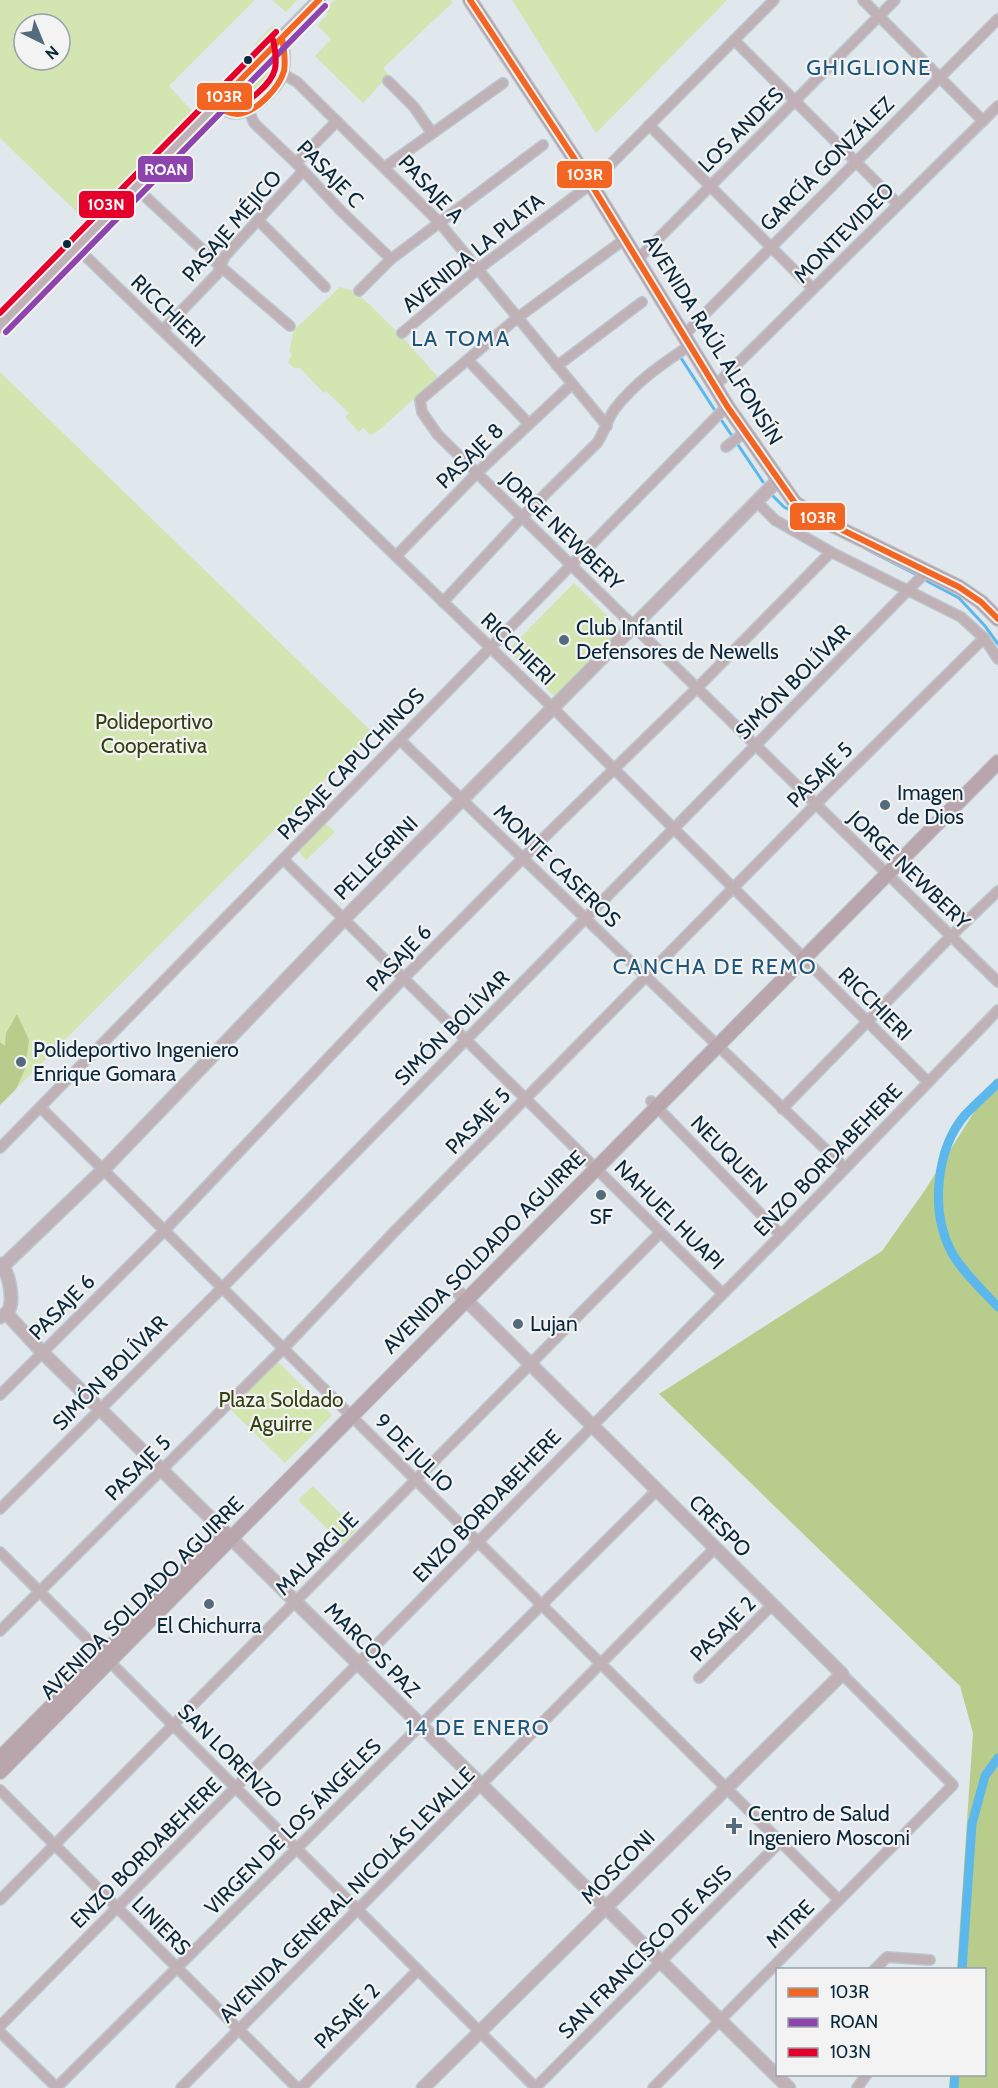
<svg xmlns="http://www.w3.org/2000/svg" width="998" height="2088" font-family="Cabin,sans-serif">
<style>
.green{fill:#d3e5b0;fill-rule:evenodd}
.forest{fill:#b8cc8b}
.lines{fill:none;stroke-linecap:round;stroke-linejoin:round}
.stream{stroke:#5cb7ec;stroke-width:3}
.canal{stroke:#5cb7ec;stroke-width:9}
.minor-casing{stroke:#bac5cc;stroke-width:12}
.tertiary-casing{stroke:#bac5cc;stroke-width:15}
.secondary-casing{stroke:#bac5cc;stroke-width:16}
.minor{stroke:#c0b1b6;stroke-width:9}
.tertiary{stroke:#c0b1b6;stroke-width:12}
.secondary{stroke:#b8a6ac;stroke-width:14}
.bus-1-casing{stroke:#f3f3f3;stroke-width:10}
.bus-2-casing{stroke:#f3f3f3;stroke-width:10}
.bus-3-casing{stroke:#f3f3f3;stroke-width:10}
.bus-1{stroke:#f26522;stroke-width:6}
.bus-2{stroke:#8e44ad;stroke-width:6}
.bus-3{stroke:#e4002b;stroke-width:6}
.bus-dot{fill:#08283d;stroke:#f3f3f3;stroke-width:2}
.poi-dot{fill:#546b7b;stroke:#f3f3f3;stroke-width:2}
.labels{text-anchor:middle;stroke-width:4.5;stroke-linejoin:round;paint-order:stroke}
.street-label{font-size:21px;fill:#08283d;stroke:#f3f3f3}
.poi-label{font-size:21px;fill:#08283d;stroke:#f3f3f3;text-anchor:start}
.park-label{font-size:21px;fill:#34400f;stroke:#f3f3f3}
.neighbourhood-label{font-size:22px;letter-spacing:1.5px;fill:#1c567c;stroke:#f3f3f3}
.line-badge{stroke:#f3f3f3;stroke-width:2}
.badge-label{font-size:16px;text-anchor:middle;font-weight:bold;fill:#fff}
</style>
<rect width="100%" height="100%" fill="#e0e7ed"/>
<g class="green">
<path d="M0,0h255l-86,86 23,25 -107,109 -85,-82zM24,24h36v36h-36z"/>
<path d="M272,0h25l-11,12z"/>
<path d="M335,0h116l1,3 -69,65 6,7 -26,28 -48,-47 16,-17 -14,-14 11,-11 -4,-4z"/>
<path d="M512,0h215l-131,133z"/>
<path d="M272,26l5,5 -1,4 -16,16 -6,-6z"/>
<path d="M269,58l9,2 2,5c-2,14 -41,62 -53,38l4,-5z"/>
<path d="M237,65l5,5 -39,40h-5l2,-8z"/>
<path d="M340,287l14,4 17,15 33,33 34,38 -60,54 -7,4 -8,-7 -4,4 -14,-15 4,-4 -23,-22 -2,2 -24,-25h-6l-6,-6 4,-8 -3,-3 5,-21z"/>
<path d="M0,372l372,360 -372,373z"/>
<path d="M574,583l47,46 -67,67 -46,-46z"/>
<path d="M324,822l11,10 -29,28 -9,-11z"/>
<path d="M277,1361l55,54 -47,48 -55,-54z"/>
<path d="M313,1486l43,44 -13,14 -45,-44z"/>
</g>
<g class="forest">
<path d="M17,1014l12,26 -4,29 -9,20 -16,16v-63l5,4 1,-13z"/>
<path d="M998,1084v1004h-49l1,-13 34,-1v-104l-27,-1 16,-236 -13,-47 -301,-292 223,-143 43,-61 56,-89z"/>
</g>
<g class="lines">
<g class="stream">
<path d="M681,358l33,51"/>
<path d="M722,421l41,61"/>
<path d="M771,494l13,13 28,14"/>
<path d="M868,550l47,24"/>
<path d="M927,581l32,17 26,28 13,18"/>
</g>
<g class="canal">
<path d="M998,1083c-11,11 -23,21 -33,32 -29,34 -35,96 -14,136 8,17 34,42 47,56"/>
<path d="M962,1970l10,-146 13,-48 13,-18"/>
<path d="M954,2088l1,-14"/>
</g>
<defs>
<g id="minor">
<path d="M863,0l120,121"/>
<path d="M734,40l164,164"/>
<path d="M283,74l14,8 142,140 168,204"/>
<path d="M388,81l26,26 18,26"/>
<path d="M216,105c18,16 33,8 49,-7 7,-7 14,-13 17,-22 5,-12 3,-26 0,-38"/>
<path d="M249,111l5,12 42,40 45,48 50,48"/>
<path d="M649,125l164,164"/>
<path d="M296,163l41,-42"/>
<path d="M385,167l118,-84"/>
<path d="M135,187l85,79 70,60"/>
<path d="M258,220l67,67"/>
<path d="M625,239l-108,79 -97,82 2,12 16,23 560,547"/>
<path d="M76,247l476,460 376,375"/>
<path d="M637,260l258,-260"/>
<path d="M359,291l32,-32 152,-114"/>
<path d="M163,330l54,-56 8,-18 78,-85"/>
<path d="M402,333l75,-63 114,-86 183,-184"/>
<path d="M683,336l315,-317"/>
<path d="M468,360l61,64"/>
<path d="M557,366l85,-64"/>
<path d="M715,386l283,-280"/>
<path d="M726,447l19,-15"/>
<path d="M757,502l18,18 56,32 130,65 23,21 14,21"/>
<path d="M396,556l81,-83 95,-89"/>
<path d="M443,602l79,-85 75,-74c7,-10 10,-23 17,-33 20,-27 48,-46 75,-64"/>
<path d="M400,740l445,428"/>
<path d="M283,859l439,434"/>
<path d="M651,1101l130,134"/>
<path d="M40,1107l799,793"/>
<path d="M782,1109l169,-173 47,-45"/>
<path d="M0,1148l727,-742"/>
<path d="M0,1395l164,-164 240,-253 119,-120 174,-170 134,-136"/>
<path d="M0,1509l222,-221 705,-717"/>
<path d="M0,1552l536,536"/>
<path d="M0,1631l283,-282 113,-119 420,-426 168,-166"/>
<path d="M699,1678l73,-73"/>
<path d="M0,1790l297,298"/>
<path d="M0,1900l660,-667"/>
<path d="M874,1970l13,-13 43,3"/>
<path d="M0,2026l781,-791 217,-225"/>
<path d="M0,2032l57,56"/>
<path d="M56,2088l601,-598"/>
<path d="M181,2088l534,-540"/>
<path d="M301,2088l117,-118"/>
<path d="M535,2088l245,-246"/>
<path d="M653,2088l300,-303 -111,-111"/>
<path d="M857,2088l10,-14"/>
</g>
<g id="tertiary">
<path d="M0,326l154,-159 165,-167"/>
<path d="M0,1264c9,7 13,32 10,43 -1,5 -5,8 -10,10"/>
<path d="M3,1266l100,-96 241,-251 434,-439"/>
<path d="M7,1314l35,38 747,736"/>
<path d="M423,2088l419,-414 -382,-380"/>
</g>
<g id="secondary">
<path d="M470,0l121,184 136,222 68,97 31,19 133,65 22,15 17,17"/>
<path d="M0,1758l224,-226"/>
<path d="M0,1772l998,-1010"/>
</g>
</defs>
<use href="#minor" class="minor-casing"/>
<use href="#tertiary" class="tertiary-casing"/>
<use href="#secondary" class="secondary-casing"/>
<use href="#minor" class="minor"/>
<use href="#tertiary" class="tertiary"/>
<use href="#secondary" class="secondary"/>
<defs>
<g id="bus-1">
<path d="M470,0l121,184 136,222 68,97 31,19 133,65 22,15 17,17"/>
<path d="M282,38c2,11 4,22 2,33 -5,17 -28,42 -47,43 -8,0 -14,-4 -21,-9l103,-105"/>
</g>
<path id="bus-2" d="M6,332l319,-326"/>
<g id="bus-3">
<path d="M221,98c4,3 8,6 13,6 14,2 38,-22 41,-35 2,-10 0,-20 -2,-29"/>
<path d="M0,313l276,-281"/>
</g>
</defs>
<use href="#bus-1" class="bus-1-casing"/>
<use href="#bus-2" class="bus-2-casing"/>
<use href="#bus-3" class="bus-3-casing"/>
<use href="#bus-1" class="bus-1"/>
<use href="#bus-2" class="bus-2"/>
<use href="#bus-3" class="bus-3"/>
</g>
<g class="bus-dot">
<circle cx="248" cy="60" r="5"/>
<circle cx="67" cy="244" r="5"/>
</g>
<g class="poi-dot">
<circle cx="564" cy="640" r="6"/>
<circle cx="885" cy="805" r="6"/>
<circle cx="21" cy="1062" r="6"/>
<circle cx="601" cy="1195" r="6"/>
<circle cx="518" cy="1324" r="6"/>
<circle cx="209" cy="1604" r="6"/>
<path d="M731 1817h6v6h6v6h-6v6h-6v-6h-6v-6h6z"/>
</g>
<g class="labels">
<g class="street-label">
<text transform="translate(741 130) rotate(-45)" y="7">LOS ANDES</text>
<text transform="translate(827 164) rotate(-45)" y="7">GARCÍA GONZÁLEZ</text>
<text transform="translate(330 174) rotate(46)" y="7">PASAJE C</text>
<text transform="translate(431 189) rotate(47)" y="7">PASAJE A</text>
<text transform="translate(232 226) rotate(-49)" y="7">PASAJE MÉJICO</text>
<text transform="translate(844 233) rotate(-45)" y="7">MONTEVIDEO</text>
<text transform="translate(473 253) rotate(-39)" y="7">AVENIDA LA PLATA</text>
<text transform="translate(168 311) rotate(44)" y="7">RICCHIERI</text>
<text transform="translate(713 340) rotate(58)" y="7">AVENIDA RAÚL ALFONSÍN</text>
<text transform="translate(470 456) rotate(-44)" y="7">PASAJE 8</text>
<text transform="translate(562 531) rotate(44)" y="7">JORGE NEWBERY</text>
<text transform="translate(518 649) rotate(44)" y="7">RICCHIERI</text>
<text transform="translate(793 682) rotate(-45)" y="7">SIMÓN BOLÍVAR</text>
<text transform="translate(351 764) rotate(-46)" y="7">PASAJE CAPUCHINOS</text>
<text transform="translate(820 775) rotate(-45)" y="7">PASAJE 5</text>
<text transform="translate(376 858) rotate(-45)" y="7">PELLEGRINI</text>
<text transform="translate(557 866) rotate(44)" y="7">MONTE CASEROS</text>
<text transform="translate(909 870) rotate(44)" y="7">JORGE NEWBERY</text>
<text transform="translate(399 958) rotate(-46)" y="7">PASAJE 6</text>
<text transform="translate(875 1004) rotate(45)" y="7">RICCHIERI</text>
<text transform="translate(452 1028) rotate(-45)" y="7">SIMÓN BOLÍVAR</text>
<text transform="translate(478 1121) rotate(-46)" y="7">PASAJE 5</text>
<text transform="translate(729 1155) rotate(46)" y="7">NEUQUEN</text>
<text transform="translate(828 1160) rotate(-46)" y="7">ENZO BORDABEHERE</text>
<text transform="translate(669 1215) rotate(45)" y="7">NAHUEL HUAPI</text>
<text transform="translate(484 1252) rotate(-45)" y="7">AVENIDA SOLDADO AGUIRRE</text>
<text transform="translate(62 1307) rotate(-45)" y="7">PASAJE 6</text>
<text transform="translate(110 1373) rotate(-45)" y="7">SIMÓN BOLÍVAR</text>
<text transform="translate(414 1453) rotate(45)" y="7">9 DE JULIO</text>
<text transform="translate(138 1468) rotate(-45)" y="7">PASAJE 5</text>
<text transform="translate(487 1506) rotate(-46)" y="7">ENZO BORDABEHERE</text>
<text transform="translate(720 1526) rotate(45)" y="7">CRESPO</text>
<text transform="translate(317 1554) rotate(-45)" y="7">MALARGUE</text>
<text transform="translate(142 1598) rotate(-45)" y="7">AVENIDA SOLDADO AGUIRRE</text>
<text transform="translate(723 1629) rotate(-45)" y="7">PASAJE 2</text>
<text transform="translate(372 1650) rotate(45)" y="7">MARCOS PAZ</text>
<text transform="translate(230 1756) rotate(45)" y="7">SAN LORENZO</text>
<text transform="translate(293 1827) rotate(-45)" y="7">VIRGEN DE LOS ÁNGELES</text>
<text transform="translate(146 1853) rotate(-45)" y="7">ENZO BORDABEHERE</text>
<text transform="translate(618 1867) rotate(-45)" y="7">MOSCONI</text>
<text transform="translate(347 1895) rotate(-45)" y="7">AVENIDA GENERAL NICOLÁS LEVALLE</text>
<text transform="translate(790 1924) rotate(-45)" y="7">MITRE</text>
<text transform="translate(161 1926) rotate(45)" y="7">LINIERS</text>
<text transform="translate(645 1952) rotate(-45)" y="7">SAN FRANCISCO DE ASIS</text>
<text transform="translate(347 2016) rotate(-45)" y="7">PASAJE 2</text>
</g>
<g class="poi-label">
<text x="576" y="635">Club Infantil<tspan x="576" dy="24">Defensores de Newells</tspan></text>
<text x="897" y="800">Imagen<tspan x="897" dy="24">de Dios</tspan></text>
<text x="33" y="1057">Polideportivo Ingeniero<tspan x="33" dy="24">Enrique Gomara</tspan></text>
<text x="601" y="1224" text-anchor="middle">SF</text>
<text x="530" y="1331">Lujan</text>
<text x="209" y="1633" text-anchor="middle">El Chichurra</text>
<text x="748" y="1821">Centro de Salud<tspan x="748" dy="24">Ingeniero Mosconi</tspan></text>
</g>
<g class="park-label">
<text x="154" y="729">Polideportivo<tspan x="154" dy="24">Cooperativa</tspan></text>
<text x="281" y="1407">Plaza Soldado<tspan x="281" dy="24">Aguirre</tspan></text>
</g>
<g class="neighbourhood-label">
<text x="869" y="75">GHIGLIONE</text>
<text x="461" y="346">LA TOMA</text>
<text x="715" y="974">CANCHA DE REMO</text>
<text x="478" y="1735">14 DE ENERO</text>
</g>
</g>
<g class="line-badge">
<rect x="196" y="82" width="57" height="29" rx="6" fill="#f26522"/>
<rect x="137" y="155" width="57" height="28" rx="6" fill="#8e44ad"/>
<rect x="556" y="160" width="57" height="29" rx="6" fill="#f26522"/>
<rect x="78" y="190" width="57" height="29" rx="6" fill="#e4002b"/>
<rect x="789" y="502" width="57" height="29" rx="6" fill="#f26522"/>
</g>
<g class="badge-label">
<text x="224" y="102">103R</text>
<text x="166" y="175">ROAN</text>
<text x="585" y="180">103R</text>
<text x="106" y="210">103N</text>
<text x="818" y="523">103R</text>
</g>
<rect x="776" y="1968" width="210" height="108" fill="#f3f3f3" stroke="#95a2aa" stroke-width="1.5"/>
<rect x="788" y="1988" width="30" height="9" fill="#f26522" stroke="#95a2aa" stroke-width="1.5"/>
<text x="830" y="1998" font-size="18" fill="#08283d">103R</text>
<rect x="788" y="2018" width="30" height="9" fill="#8e44ad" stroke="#95a2aa" stroke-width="1.5"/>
<text x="830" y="2028" font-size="18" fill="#08283d">ROAN</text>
<rect x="788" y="2048" width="30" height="9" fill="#e4002b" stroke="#95a2aa" stroke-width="1.5"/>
<text x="830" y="2058" font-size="18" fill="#08283d">103N</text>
<g transform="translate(42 42) rotate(137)"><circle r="28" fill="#f3f3f3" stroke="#95a2aa" stroke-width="1.5"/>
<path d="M0-4.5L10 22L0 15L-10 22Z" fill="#546b7b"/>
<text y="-9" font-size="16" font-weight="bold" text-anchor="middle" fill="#08283d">N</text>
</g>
</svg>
